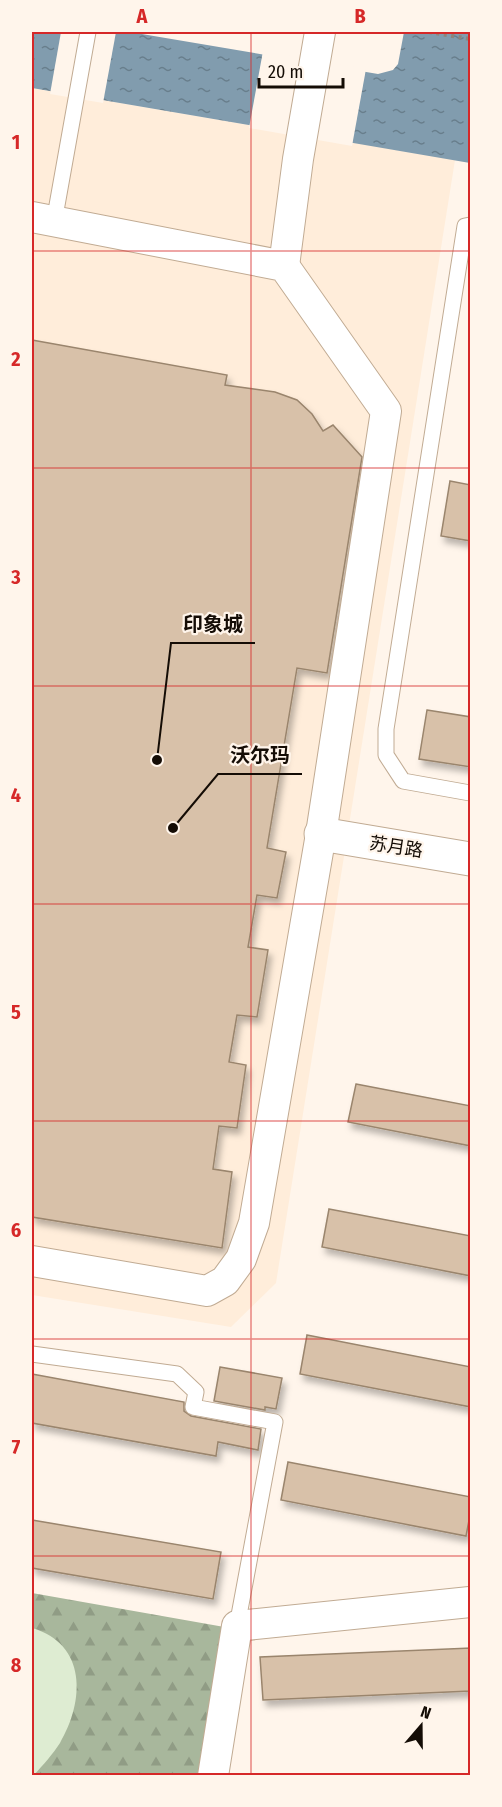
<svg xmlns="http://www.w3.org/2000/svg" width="502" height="1807" font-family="'Fira Sans Condensed','Noto Sans SC',sans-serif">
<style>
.built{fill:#ffedda}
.green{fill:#deecd2}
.forest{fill:url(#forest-firs)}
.water{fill:url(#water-ripples)}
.pier{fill:#fff5eb}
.building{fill:#d8c1a9;stroke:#9a856d;stroke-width:1.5;filter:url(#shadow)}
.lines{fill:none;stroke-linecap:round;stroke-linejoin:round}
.service-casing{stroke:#c1ab93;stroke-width:17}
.minor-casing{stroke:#c1ab93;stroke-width:32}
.tertiary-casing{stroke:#c1ab93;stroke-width:35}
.path{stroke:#8d847c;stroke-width:4;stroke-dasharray:3 4.5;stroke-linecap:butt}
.service{stroke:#fff;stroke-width:15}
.minor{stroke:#fff;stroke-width:30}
.tertiary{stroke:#fff;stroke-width:33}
.grid{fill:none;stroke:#d62828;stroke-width:1.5;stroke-opacity:0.55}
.labels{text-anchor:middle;stroke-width:4.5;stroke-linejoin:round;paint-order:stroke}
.street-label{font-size:18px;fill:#140c05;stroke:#fff5eb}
.leader{fill:none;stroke:#140c05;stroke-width:2}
.callout-dot{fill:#140c05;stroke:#fff5eb;stroke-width:2}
.callout-label{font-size:20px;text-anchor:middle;font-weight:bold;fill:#140c05;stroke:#fff5eb;stroke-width:4.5;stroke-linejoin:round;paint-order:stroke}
.neatline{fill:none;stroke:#d62828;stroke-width:2}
.grid-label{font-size:20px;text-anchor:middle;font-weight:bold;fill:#d62828}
</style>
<defs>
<pattern id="forest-firs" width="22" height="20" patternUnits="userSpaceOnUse" patternTransform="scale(1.5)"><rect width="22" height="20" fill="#a8b79c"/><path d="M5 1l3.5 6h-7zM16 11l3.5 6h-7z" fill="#909c85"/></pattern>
<pattern id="water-ripples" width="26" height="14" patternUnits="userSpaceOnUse" patternTransform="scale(1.5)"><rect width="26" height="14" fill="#819cae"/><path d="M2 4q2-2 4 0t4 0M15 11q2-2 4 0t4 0" fill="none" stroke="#687e8c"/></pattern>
<filter id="shadow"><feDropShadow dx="3.5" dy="6" stdDeviation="3" flood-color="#0004"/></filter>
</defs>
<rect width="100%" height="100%" fill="#fff5eb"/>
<path class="built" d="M32,88l423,72 -179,1123 -45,44 -199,-32z"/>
<path class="green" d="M32,1593l172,182h-172z"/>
<path class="forest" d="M32,1593l198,35 -26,147h-170c9,-10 19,-21 26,-32 25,-42 27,-99 -28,-115z"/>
<path class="water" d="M32,32h98l248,42 15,-4 5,-6 6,-32h66v131l-438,-75z"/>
<g class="pier">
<path d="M61,32h55l-13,71 -53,-9z"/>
<path d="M263,51l103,18 -14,77 -103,-18z"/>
</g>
<g class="building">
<path d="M32,340l195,35 -2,10 50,7 22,8 15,14 11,17 10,-6 29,32 -35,216 -30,-5 -30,180 19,4 -9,46 -20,-3 -9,52 20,3 -11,67 -20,-2 -8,47 17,3 -9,63 -18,-2 -6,43 19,3 -10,76 -190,-31z"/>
<path d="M450,481l21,4v56l-30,-5z"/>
<path d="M427,710l44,7v50l-52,-8z"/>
<path d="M356,1084l115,22v40l-123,-24z"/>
<path d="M329,1209l142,27v40l-149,-29z"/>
<path d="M307,1335l164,32v40l-171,-33z"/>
<path d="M220,1367l62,11 -6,31 -11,-2v3l-51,-9z"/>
<path d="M32,1374l152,28v9l7,5 70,13 -3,21 -40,-8 -2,14 -184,-33z"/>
<path d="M288,1462l183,35v13l-5,26 -185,-36z"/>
<path d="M32,1520l189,32 -8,47 -181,-31z"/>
<path d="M471,1648v43l-208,9 -3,-43z"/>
</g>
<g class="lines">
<defs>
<g id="service">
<path d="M54,222l34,-190"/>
<path d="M470,225l-5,1 -79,503v26l17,26 67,12"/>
<path d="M32,1354l145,20 19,18 -3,15 82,15 -38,204"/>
</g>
<g id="minor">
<path d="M32,217l252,49 102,145 -65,423 -67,389 -13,36 -16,22 -18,10 -175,-30"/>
<path d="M284,266l14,-107 22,-127"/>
<path d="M213,1776l24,-150 233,-24"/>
</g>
<path id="tertiary" d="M321,834l149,25"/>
</defs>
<use href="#service" class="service-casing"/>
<use href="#minor" class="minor-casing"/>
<use href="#tertiary" class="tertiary-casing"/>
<path class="path" d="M429,32l41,7"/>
<use href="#service" class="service"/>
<use href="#minor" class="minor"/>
<use href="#tertiary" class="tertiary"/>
</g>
<path class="grid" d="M251,32v1744M32,251h438M32,468h438M32,686h438M32,904h438M32,1121h438M32,1339h438M32,1556h438"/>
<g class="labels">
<g class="street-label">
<text transform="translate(396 847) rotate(9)" y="6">苏月路</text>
</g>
</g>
<path class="leader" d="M157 760L171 643H255M173 828L218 774H302"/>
<g class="callout-dot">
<circle cx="157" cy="760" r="6"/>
<circle cx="173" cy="828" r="6"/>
</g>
<g class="callout-label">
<text x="213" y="631">印象城</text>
<text x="260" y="762">沃尔玛</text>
</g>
<rect width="502" height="1807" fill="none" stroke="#fff5eb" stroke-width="66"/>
<g transform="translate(421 1726) rotate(20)" stroke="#fff5eb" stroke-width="4.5" paint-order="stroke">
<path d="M0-4.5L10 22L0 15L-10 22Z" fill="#140c05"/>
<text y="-9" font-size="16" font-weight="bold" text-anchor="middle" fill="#140c05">N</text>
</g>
<path d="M259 78v9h84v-9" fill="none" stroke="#140c05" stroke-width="3"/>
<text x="268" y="78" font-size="18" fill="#140c05" stroke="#fff5eb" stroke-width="4.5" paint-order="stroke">20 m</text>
<rect x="33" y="33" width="436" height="1741" class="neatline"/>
<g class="grid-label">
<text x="142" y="23">A</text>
<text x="360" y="23">B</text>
<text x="16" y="149">1</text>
<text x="16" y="366">2</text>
<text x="16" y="584">3</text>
<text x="16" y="802">4</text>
<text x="16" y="1019">5</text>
<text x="16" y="1237">6</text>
<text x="16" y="1454">7</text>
<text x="16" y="1672">8</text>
</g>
</svg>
